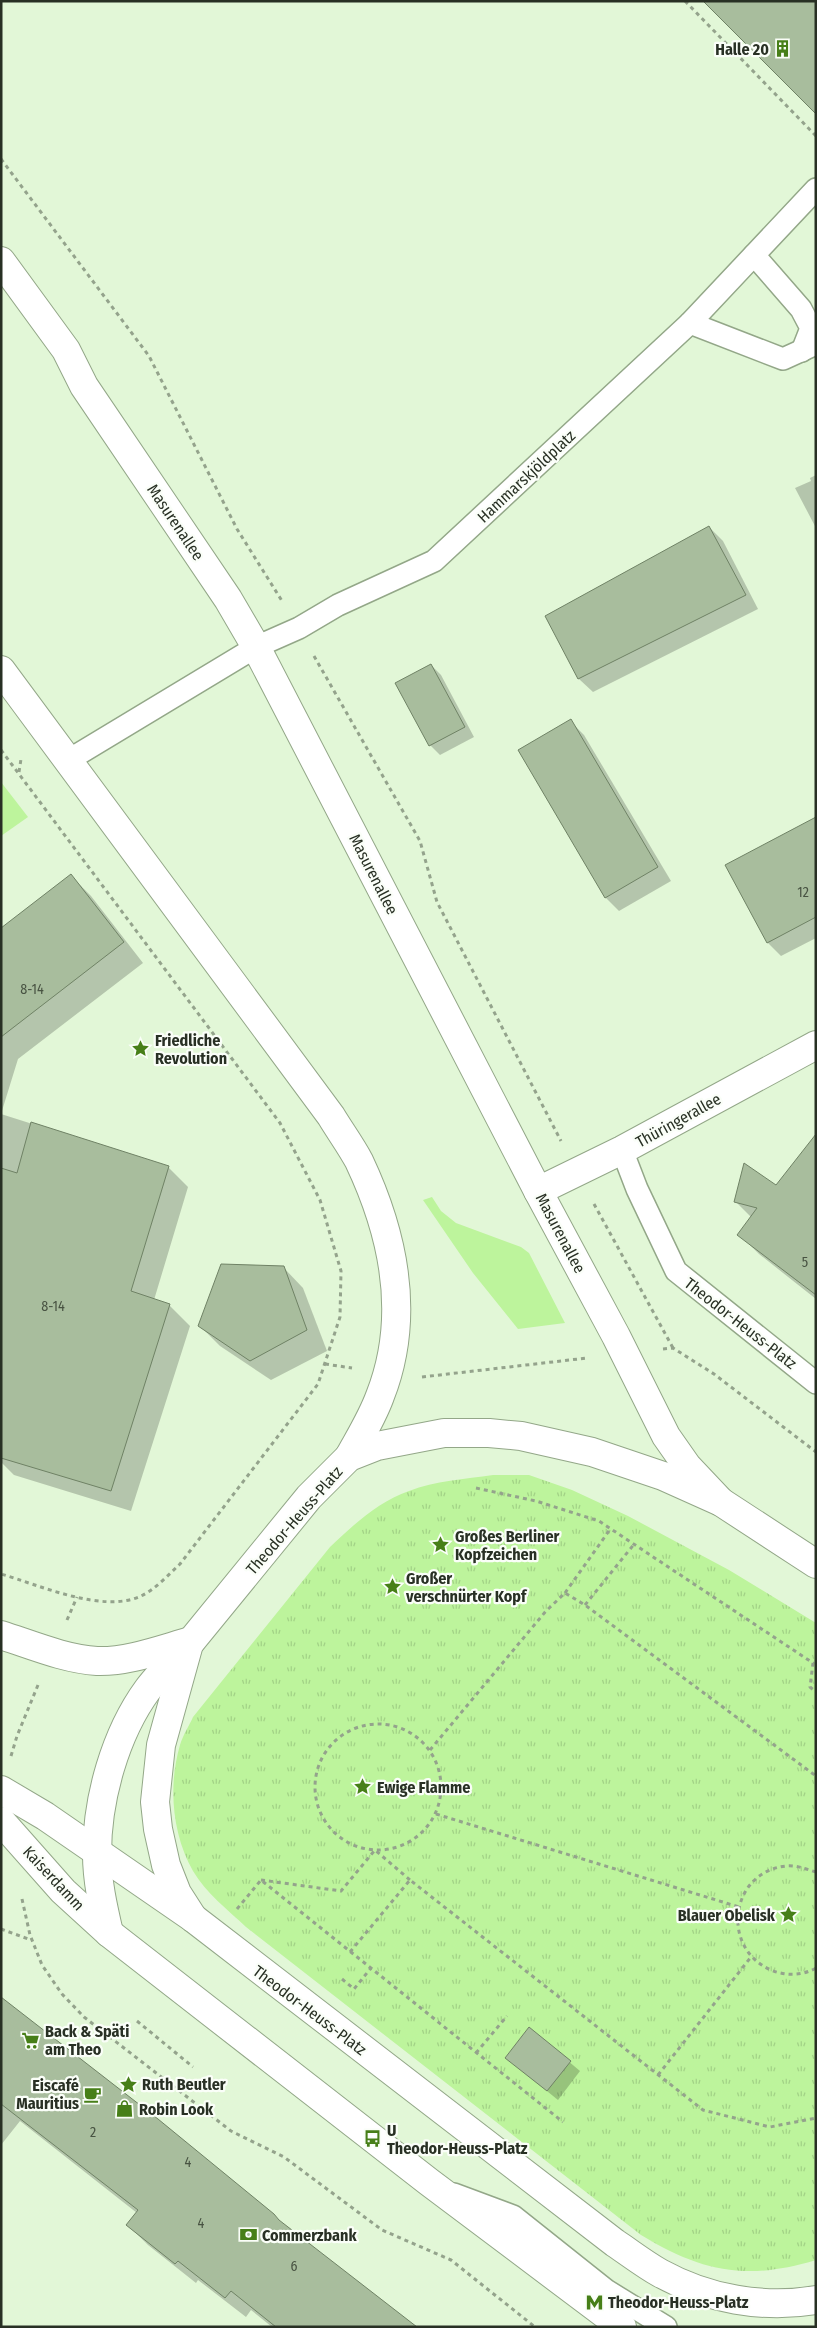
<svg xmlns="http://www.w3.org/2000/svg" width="817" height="2328" font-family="'Fira Sans Condensed',sans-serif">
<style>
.green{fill:#bdf49c}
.park{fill:url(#park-tufts)}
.shadow{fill:#0003}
.building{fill:#a8bd9d;stroke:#6f8265}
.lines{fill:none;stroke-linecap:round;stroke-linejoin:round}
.service-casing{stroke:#93a788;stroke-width:24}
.minor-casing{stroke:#93a788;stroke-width:30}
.secondary-casing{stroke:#93a788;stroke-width:30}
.primary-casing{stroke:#93a788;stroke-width:30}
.path{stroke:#94a38c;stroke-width:3;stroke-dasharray:4 4;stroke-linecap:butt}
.service{stroke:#fff;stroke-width:21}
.minor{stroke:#fff;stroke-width:28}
.secondary{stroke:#fff;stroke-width:28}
.primary{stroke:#fff;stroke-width:28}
.labels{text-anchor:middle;stroke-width:4.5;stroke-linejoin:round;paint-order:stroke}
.number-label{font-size:14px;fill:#485342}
.poi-label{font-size:16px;font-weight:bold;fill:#283024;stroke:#fafef8;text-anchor:start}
.street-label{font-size:16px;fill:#283024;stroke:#fafef8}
</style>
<defs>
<pattern id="park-tufts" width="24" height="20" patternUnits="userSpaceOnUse" patternTransform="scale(1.25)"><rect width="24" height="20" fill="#bdf49c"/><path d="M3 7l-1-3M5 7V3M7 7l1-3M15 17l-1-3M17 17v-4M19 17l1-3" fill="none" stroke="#a2d286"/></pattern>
</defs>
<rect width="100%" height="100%" fill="#e2f7d7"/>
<g class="green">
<path d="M1,782l27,35 -27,19z"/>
<path d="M432,1197l9,14 15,12 65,24 8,6 36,70 -47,6 -45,-56 -50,-73z"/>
</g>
<path class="park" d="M493,1475h36l43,15 56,26 101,54 87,53v637c-69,21 -114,12 -175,-25l-395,-308c-18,-17 -40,-34 -53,-56 -21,-37 -25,-85 -13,-126 3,-10 9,-19 13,-28l137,-170c23,-22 48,-45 79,-56 26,-10 56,-12 84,-16z"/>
<g class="shadow">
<path d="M816,475v53l-21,-40 16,-7 -1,-3z"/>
<path d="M709,527l14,14 35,68 -165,83 -14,-13 -32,-62z"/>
<path d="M431,665l10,10 33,62 -34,18 -10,-10z"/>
<path d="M570,721l14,14 87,146 -52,30 -13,-13z"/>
<path d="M816,818v120l-35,18 -13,-13z"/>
<path d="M71,876l20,20 52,67 -125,96 -17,55v-184z"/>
<path d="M1,1114l167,53 20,20 -34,113 15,5 21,21 -59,185 -117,-36 -13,-13z"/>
<path d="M816,1136v163l-57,-45 -20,-20 13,-16 -17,-17 41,-15z"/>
<path d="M283,1267l20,21 24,63 -56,29 -51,-34 -20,-20z"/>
<path d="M1,2012l284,214 130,101h-143l-21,-17 -5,7 -48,-37 -2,3 -48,-38 -20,-20 9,-12 -117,-92 -19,24z"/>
<path d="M530,2029l50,42 -22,29 -52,-42z"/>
</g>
<g class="building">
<path d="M703,1h113v113z"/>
<path d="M709,526l37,69 -168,84 -33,-63z"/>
<path d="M431,664l34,63 -36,19 -34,-63z"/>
<path d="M571,719l87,148 -53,31 -87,-148z"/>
<path d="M816,817v100l-49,26 -42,-78z"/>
<path d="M71,874l53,68 -123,95v-109z"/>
<path d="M31,1122l138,44 -38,125 39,13 -59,187 -110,-33v-290l16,5z"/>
<path d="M816,1134v161l-79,-60 20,-27 -23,-6 10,-39 32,22z"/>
<path d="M221,1264l63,2 23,64 -57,31 -52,-35z"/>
<path d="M1,1997l157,122 116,95 5,6 138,107h-141l-45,-36 -6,7 -47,-37 -3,3 -49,-39 12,-15 -137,-106z"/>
<path d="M529,2027l42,34 -24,30 -42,-33z"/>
</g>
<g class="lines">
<defs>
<g id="service">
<path d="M754,255l47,54 10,19 -9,23"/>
<path d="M690,323l126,-134"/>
<path d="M67,761l189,-114 43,-19 39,-23 96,-44 256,-238 93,36 33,-15"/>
<path d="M622,1150l15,39 39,82 140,112"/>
<path d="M454,2194l59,22 93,74 60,37"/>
</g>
<path id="minor" d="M538,1191l84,-41 194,-105"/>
<g id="secondary">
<path d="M1,261l65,89 18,36 144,213 28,48 282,544 78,145 50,100 21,30 34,36"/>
<path d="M1,670l330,446c9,15 20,30 28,45 35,74 52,156 21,235 -8,22 -20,41 -31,61"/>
<path d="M1,1821l62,70 46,42 320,249 193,145"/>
<path d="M109,1933c-6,-26 -12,-52 -12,-79 0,-55 18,-120 51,-165 12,-16 27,-30 41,-45"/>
</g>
<g id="primary">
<path d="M1,1635c31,10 64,24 96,26 31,1 65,-12 94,-20"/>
<path d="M1,1790l44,26 148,102 422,325c15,10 29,21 45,30 47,26 103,36 156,27"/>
<path d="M193,1918l-16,-25 -11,-28 -8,-36 -3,-27 6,-57 28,-101 120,-147 40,-40 28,-11 67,-13h45l32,3 71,16 71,24 58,26 95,62"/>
</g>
</defs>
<use href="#service" class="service-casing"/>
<use href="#minor" class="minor-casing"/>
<use href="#secondary" class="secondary-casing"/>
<use href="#primary" class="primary-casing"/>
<g class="path">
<path d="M685,1l131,135"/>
<path d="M1,159l148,197 88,173 45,72"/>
<path d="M314,656l106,185 17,61 124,239"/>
<path d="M1,750l279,373 40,77 21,71 -1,46 -22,67 -138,180c-12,11 -24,25 -39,32 -38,18 -102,-11 -140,-22"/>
<path d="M19,772l2,-13"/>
<path d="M594,1204l79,144"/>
<path d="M663,1349l10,-1 41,26 102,78"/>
<path d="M325,1364l27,4"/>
<path d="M422,1377l165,-19"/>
<path d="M476,1488l60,13 63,20 214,142 -3,24 6,5"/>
<path d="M565,1593l46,-65"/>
<path d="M585,1605l50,-62"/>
<path d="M67,1620l10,-23"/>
<circle cx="378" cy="1787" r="63"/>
<path d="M430,1750l116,-139 19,-18 20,12 231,171"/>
<path d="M11,1756l6,-20 21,-51"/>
<path d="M436,1814l303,93"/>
<path d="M816,1872c-10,-3 -20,-7 -30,-6 -56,6 -66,82 -15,104 14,6 31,6 45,-2"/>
<path d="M261,1880l80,11 34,-41 35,30"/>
<path d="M22,1899l8,36 12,30 20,29 22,23 147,114 53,26 98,73 69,30 84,67"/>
<path d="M237,1909l24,-29 302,242"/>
<path d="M1,1929l30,11"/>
<path d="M350,1952l60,-72 293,230 67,17 46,-9"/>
<path d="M342,1979l12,10 17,-21"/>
<path d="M137,2021l56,46"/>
<path d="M476,2053l31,-37"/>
<path d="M658,2075l93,-118"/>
</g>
<use href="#service" class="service"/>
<use href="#minor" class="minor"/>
<use href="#secondary" class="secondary"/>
<use href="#primary" class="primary"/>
</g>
<defs>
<symbol id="building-bare" viewBox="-9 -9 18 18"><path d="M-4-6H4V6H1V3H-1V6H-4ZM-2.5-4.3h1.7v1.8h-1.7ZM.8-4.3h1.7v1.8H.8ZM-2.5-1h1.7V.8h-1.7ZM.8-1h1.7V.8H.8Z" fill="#477f18" stroke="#fafef8" stroke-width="2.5" paint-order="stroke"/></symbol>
<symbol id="sight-bare" viewBox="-9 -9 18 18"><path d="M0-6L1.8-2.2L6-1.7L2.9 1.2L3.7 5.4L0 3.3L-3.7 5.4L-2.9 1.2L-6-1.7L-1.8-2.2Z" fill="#477f18" stroke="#fafef8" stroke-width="2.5" paint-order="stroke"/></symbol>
<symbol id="supermarket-bare" viewBox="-9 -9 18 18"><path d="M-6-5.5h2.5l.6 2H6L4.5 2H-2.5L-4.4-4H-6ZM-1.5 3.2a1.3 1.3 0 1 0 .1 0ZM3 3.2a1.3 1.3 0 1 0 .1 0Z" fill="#477f18" stroke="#fafef8" stroke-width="2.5" paint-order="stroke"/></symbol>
<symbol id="cafe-bare" viewBox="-9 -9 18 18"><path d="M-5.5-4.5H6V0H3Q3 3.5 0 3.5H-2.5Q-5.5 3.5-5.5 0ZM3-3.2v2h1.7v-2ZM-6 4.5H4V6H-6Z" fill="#477f18" stroke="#fafef8" stroke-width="2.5" paint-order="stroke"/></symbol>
<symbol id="shop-bare" viewBox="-9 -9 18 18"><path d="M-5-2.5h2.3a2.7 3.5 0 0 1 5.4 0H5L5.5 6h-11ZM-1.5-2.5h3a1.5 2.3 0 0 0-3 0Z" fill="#477f18" stroke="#fafef8" stroke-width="2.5" paint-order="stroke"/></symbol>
<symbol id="bus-bare" viewBox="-9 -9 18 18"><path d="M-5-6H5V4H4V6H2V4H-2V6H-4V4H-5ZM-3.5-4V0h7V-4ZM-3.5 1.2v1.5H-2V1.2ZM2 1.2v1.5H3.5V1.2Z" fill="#477f18" stroke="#fafef8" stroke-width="2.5" paint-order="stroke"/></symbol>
<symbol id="bank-bare" viewBox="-9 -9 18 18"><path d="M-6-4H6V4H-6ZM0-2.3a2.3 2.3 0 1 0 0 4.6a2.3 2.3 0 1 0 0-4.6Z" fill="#477f18" stroke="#fafef8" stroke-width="2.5" paint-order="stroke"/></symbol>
<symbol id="metro-bare" viewBox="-9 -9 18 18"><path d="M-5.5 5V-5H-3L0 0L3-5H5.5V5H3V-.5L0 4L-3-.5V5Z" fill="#477f18" stroke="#fafef8" stroke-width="2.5" paint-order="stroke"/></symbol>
</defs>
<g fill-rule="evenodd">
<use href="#building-bare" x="770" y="36" width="25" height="25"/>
<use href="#sight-bare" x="128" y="1036" width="25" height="25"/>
<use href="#sight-bare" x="428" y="1532" width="25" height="25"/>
<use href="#sight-bare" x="380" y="1574" width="25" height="25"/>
<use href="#sight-bare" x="350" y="1774" width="25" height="25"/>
<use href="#sight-bare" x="776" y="1902" width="25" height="25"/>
<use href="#supermarket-bare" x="18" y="2028" width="25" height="25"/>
<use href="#sight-bare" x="116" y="2072" width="25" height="25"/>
<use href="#cafe-bare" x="80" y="2082" width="25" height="25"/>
<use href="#shop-bare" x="112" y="2096" width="25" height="25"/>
<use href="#bus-bare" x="360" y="2126" width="25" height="25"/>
<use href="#bank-bare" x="236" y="2222" width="25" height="25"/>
<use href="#metro-bare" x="582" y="2290" width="25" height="25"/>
</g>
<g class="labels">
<g class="number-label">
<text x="803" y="897">12</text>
<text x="32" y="994">8-14</text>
<text x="805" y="1267">5</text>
<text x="53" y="1311">8-14</text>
<text x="93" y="2137">2</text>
<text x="188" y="2167">4</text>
<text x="201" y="2228">4</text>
<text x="294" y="2271">6</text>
</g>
<g class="poi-label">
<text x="769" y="55" text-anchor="end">Halle 20</text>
<text x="155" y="1046">Friedliche<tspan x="155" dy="18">Revolution</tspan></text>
<text x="455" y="1542">Großes Berliner<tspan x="455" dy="18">Kopfzeichen</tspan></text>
<text x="406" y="1584">Großer<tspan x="406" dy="18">verschnürter Kopf</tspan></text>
<text x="377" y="1793">Ewige Flamme</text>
<text x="775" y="1921" text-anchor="end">Blauer Obelisk</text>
<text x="45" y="2037">Back &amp; Späti<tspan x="45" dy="18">am Theo</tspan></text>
<text x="142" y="2090">Ruth Beutler</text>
<text x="79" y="2091" text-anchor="end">Eiscafé<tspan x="79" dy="18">Mauritius</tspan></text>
<text x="139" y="2115">Robin Look</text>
<text x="387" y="2136">U<tspan x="387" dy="18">Theodor-Heuss-Platz</tspan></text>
<text x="262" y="2241">Commerzbank</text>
<text x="608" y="2308">Theodor-Heuss-Platz</text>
</g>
<g class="street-label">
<text transform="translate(526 476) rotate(-43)" y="6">Hammarskjöldplatz</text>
<text transform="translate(176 522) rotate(56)" y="6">Masurenallee</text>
<text transform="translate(374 874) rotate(63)" y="6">Masurenallee</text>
<text transform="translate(678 1120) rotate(-29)" y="6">Thüringerallee</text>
<text transform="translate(561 1233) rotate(62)" y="6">Masurenallee</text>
<text transform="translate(741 1323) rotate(38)" y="6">Theodor-Heuss-Platz</text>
<text transform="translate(294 1520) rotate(-49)" y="6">Theodor-Heuss-Platz</text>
<text transform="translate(54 1878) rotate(47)" y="6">Kaiserdamm</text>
<text transform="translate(310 2010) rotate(37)" y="6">Theodor-Heuss-Platz</text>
</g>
</g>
<rect width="817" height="2328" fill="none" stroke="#283024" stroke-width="5"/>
</svg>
